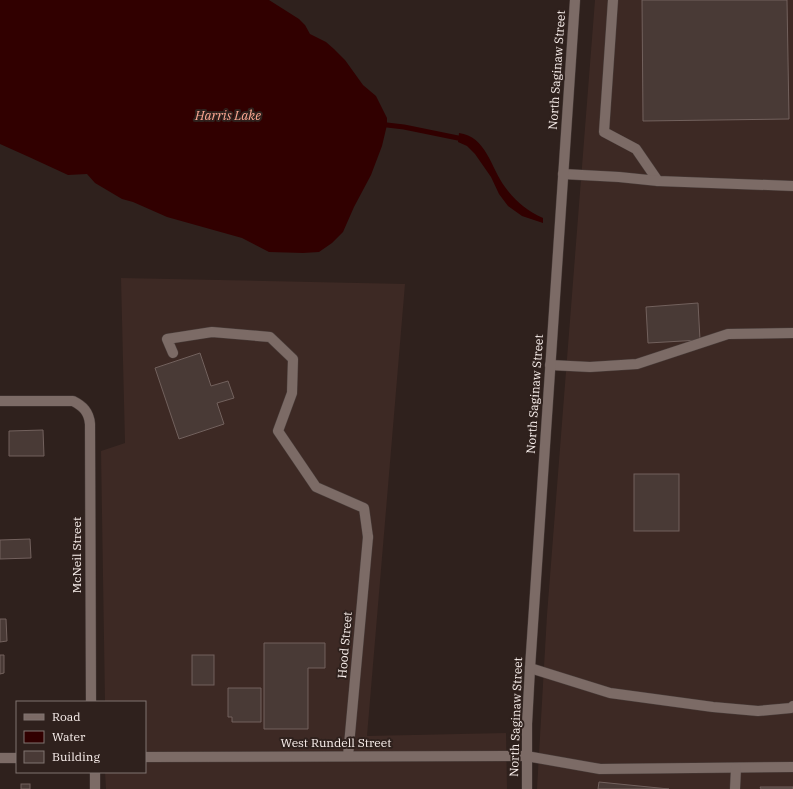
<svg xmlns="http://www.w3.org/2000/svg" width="793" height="789" font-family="'IBM Plex Serif',serif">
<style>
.built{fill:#3d2924}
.water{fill:#310000}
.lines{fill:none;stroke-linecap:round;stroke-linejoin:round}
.stream{stroke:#310000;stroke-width:5}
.building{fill:#493a36;stroke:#72615d}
.service-casing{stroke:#493d3a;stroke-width:11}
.minor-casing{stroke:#493d3a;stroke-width:11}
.tertiary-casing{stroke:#493d3a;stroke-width:11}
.service{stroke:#7c6b66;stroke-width:10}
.minor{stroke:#7c6b66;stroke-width:10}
.tertiary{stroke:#7c6b66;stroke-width:10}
.labels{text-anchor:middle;stroke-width:4;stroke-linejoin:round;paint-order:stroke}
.street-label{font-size:12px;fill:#faf0ed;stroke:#2f211d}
.water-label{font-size:13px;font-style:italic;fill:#fea893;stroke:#2f211d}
</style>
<rect width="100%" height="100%" fill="#2f211d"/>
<g class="built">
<path d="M595,0h198v789h-256l10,-174z"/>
<path d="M121,278l284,6 -38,452 139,-3 1,56h-401l-1,-17h40v-70h-40l-4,-251 24,-8z"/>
</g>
<g class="water">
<path d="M0,0h269l30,19 6,6 5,9 16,8 8,7 11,11 18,25 13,11 11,22v7l-5,21 -11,29 -17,32 -11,25 -11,11 -13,9 -16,1 -34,-1 -27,-14 -75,-21 -34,-15 -11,-3 -27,-16 -8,-9 -19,1 -39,-18 -29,-13z"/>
<path d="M459,133c27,3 32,35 46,54 10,14 22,24 38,31v5l-21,-7 -14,-10 -9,-12 -8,-17 -16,-23 -8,-8 -9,-4z"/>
</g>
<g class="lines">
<path class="stream" d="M387,125l17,2 54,11"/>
</g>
<g class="building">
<path d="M642,0h145l2,119 -146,2z"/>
<path d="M698,303l2,37 -52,3 -2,-36z"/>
<path d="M200,353l11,33 17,-5 6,17 -17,5 7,21 -45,15 -24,-71z"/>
<path d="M43,430l1,26h-35v-25z"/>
<rect x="634" y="474" width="45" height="57"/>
<path d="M30,539l1,19 -31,1v-19z"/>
<path d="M0,619h6l1,22 -7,1z"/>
<path d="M264,643h61v25h-17v61h-44z"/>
<path d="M0,655h4v18l-4,1z"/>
<rect x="192" y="655" width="22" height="30"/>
<path d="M228,688h33v34h-29v-5h-4z"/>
<path d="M599,782l70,7h-71z"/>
<rect x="21" y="784" width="9" height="5"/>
<path d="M760,787h33v2h-32z"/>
</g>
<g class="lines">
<defs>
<g id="service">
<path d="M613,0l-9,132 32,17 22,32"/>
<path d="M563,174l56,3 39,4 135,5"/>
<path d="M173,353l-6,-14 45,-7 58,5 23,22 -1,34 -14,38 38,56 48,21 4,29"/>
<path d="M550,365l40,2 47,-3 91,-30 65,-1"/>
<path d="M530,668l80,25 103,14 45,4 33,-3 2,-2"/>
<path d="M526,756l74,13 193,-2"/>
<path d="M735,789l1,-21"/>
</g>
<g id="minor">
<path d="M0,401h73c10,5 16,11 17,23l1,278"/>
<path d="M348,756l20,-219"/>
<path d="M145,757l381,-1"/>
<path d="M0,758h17"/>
<path d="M95,772v17"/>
</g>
<path id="tertiary" d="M527,789v-65l3,-56 45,-668"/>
</defs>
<use href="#service" class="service-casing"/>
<use href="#minor" class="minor-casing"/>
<use href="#tertiary" class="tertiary-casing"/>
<use href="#service" class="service"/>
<use href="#minor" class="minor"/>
<use href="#tertiary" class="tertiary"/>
</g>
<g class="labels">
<g class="street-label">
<text transform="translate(557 70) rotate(-86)" y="4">North Saginaw Street</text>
<text transform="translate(535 394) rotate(-86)" y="4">North Saginaw Street</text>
<text transform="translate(77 555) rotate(-90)" y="4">McNeil Street</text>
<text transform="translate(345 645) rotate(-85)" y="4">Hood Street</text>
<text transform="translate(516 717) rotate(-88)" y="4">North Saginaw Street</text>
<text x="336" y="747">West Rundell Street</text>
</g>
<g class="water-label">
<text x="228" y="120">Harris Lake</text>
</g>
</g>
<rect x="16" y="701" width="130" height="72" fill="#2f211d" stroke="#807470"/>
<rect x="24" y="714" width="20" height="6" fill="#7c6b66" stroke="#807470"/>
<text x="52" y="721" font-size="12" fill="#faf0ed">Road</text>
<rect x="24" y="731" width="20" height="12" fill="#310000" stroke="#807470"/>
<text x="52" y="741" font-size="12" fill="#faf0ed">Water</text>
<rect x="24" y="751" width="20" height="12" fill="#493a36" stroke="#807470"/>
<text x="52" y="761" font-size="12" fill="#faf0ed">Building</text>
</svg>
